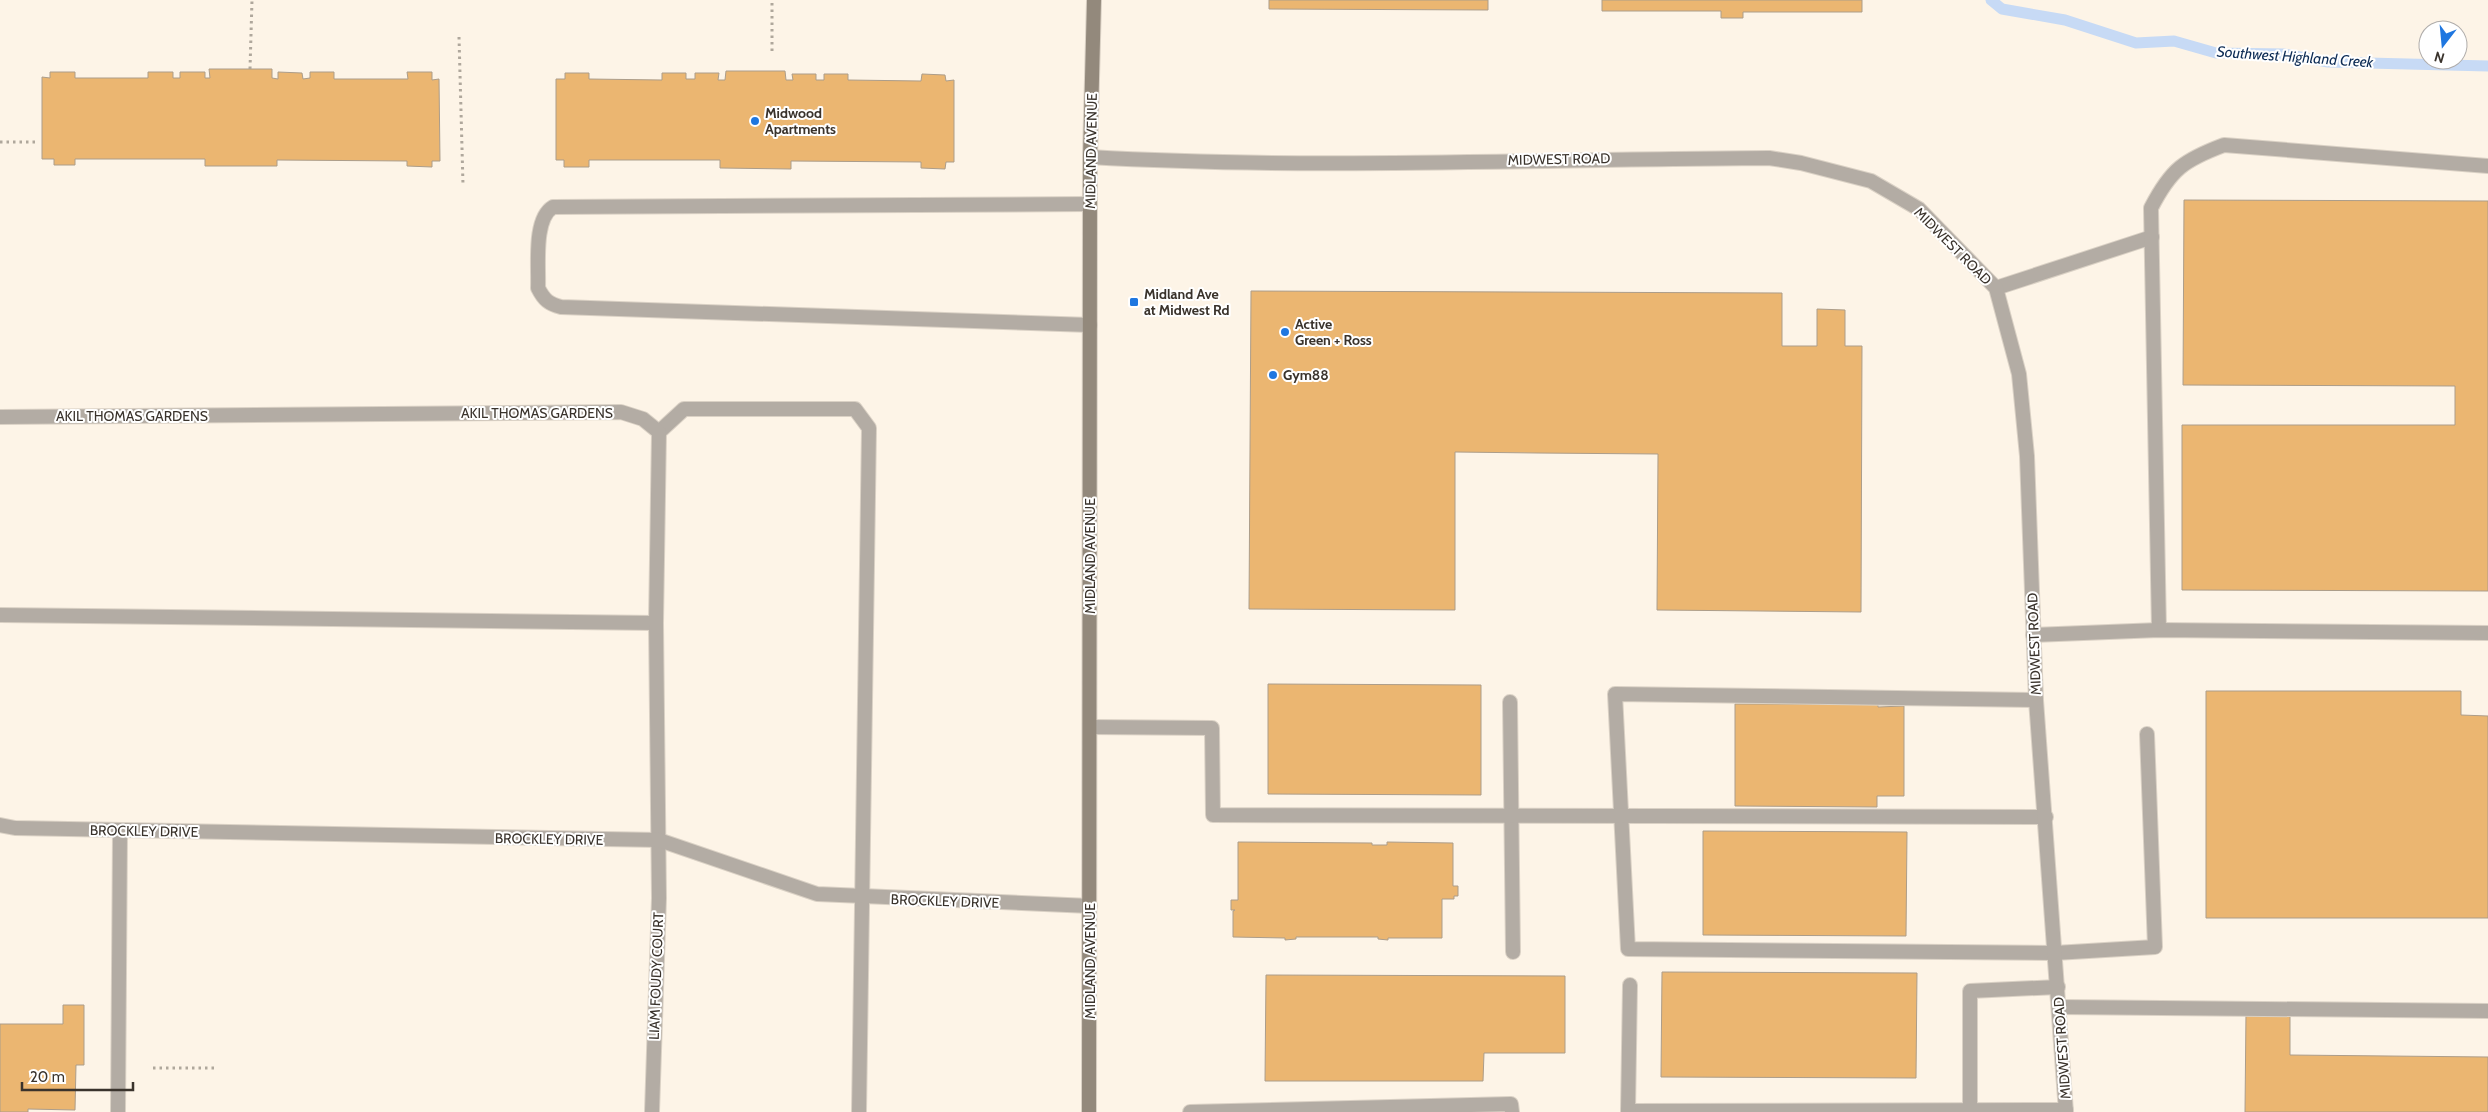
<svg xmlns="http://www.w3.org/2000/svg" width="2488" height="1112" font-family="Cabin,sans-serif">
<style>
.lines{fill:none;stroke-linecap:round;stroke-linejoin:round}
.stream{stroke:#c7daf5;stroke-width:11}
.building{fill:#ebb671;stroke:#ac9d8a}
.service-casing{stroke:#dad1c5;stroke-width:16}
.minor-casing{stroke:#dad1c5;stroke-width:16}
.tertiary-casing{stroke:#dad1c5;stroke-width:16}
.secondary-casing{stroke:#dad1c5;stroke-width:16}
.path{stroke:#afa79c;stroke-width:3;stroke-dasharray:2.5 4;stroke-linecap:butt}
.service{stroke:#b3aca4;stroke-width:14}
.minor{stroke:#b3aca4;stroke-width:14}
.tertiary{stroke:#b3aca4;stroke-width:14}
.secondary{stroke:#93897c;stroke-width:14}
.poi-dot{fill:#1f77e0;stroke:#fff;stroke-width:2}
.labels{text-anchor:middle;stroke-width:4;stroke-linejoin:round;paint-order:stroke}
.poi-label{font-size:14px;font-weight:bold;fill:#3a332c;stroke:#fff;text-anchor:start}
.street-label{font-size:14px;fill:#3a332c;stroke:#fff}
.water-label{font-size:15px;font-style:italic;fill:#0c2b54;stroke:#fff}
</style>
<rect width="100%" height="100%" fill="#fdf4e7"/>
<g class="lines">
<path class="stream" d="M1991,0l11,9 63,11 71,23 38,-2 42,12 68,1 44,8 160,4"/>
</g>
<g class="building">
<path d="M1269,0h219v10l-219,-1z"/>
<path d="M1602,0h260v12h-119v6h-22v-7h-119z"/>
<path d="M209,69h63v9l6,1v-7l24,1 1,6 7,-1v-6h24v7h74l-1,-7h25v8l7,-1 1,82h-8v6l-25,-1v-5l-130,-1v6h-72v-7h-130v6h-21v-6h-12v-82l8,1v-6h25v6h73v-6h25v6h7v-6h25v6h5z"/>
<path d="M726,71h59l1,9h7l-1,-6h24v6h8v-6h24v6l73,1 1,-7 23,1 1,6 8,-1v82h-8l-1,7 -24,-1v-6l-130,-1v8l-71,-1v-8h-131v7h-25v-7h-8v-81h9v-6h24v6l73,1v-7h24v6h9v-6h24l-1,7h7z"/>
<path d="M2184,200l304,1v390l-306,-1v-165h273v-39l-272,-1z"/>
<path d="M1251,291l531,2v53h35v-37l28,1v36h17l-1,266 -204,-2 1,-156 -121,-1 -82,-1v158l-206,-1z"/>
<path d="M1268,684l213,1v110l-213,-1z"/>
<path d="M2206,691h255v24l27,1v202h-282z"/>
<path d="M1735,704h143v3l26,-1v90h-27v11l-142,-1z"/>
<path d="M1703,831l204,1 -1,104 -203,-1z"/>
<path d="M1238,842l134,1v2h15v-3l66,1v43h5v10h-4v3h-12v39h-54v2l-10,-1v-2h-82v2l-11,1v-2l-52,-1v-26l2,-1h-4v-10h7z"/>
<path d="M1662,972l255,1 -1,105 -255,-1z"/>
<path d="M1266,975l299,1v77h-81l-1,28h-218z"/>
<path d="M63,1005h21v60h-8l-1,45 -47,-1v3h-28v-88h63z"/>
<path d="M2246,1013h44v42l198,2v55h-243z"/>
</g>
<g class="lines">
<defs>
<g id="service">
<path d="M1996,288l156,-51"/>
<path d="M1090,325l-529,-18c-12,-3 -17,-7 -23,-19 1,-22 -5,-69 15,-81l537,-3"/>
<path d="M659,432l25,-23h171l14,19 -10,684"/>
<path d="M0,615l656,8"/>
<path d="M2159,630l-8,-422c20,-39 33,-48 73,-63l264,21"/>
<path d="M2033,635l126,-5 329,3"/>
<path d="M2036,700l-421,-6 13,255 427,4 100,-6 -8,-213"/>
<path d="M1510,702l3,250"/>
<path d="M1090,727l122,1 1,87 833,2"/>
<path d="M2060,1007l428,4"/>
<path d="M1628,1111l438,-1"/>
<path d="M118,1112l2,-281"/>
<path d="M1190,1112l321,-8 1,8"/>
<path d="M1628,1112l2,-127"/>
<path d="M1970,1112v-121l88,-4"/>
</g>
<g id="minor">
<path d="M0,417l621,-5 22,7 16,13 -3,191 3,275 -7,214"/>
<path d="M0,825l15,3 644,12 158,54 273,12"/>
</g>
<path id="tertiary" d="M1090,157c226,13 453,2 679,1l32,5 70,18 48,28 77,79 23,86 8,82 9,244 30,412"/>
<path id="secondary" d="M1089,1112l1,-955 4,-157"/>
</defs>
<use href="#service" class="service-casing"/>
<use href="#minor" class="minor-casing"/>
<use href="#tertiary" class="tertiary-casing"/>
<use href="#secondary" class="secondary-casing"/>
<g class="path">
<path d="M459,37l4,148"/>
<path d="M772,51v-51"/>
<path d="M250,69l2,-69"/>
<path d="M0,142h35"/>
<path d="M153,1068h63"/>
</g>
<use href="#service" class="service"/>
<use href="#minor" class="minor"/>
<use href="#tertiary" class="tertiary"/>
<use href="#secondary" class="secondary"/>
</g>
<g class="poi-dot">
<circle cx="755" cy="121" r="5"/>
<rect x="1129" y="297" width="10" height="10" rx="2.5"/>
<circle cx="1285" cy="332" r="5"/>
<circle cx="1273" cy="375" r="5"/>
</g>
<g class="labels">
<g class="poi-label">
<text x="765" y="118">Midwood<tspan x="765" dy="16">Apartments</tspan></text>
<text x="1144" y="299">Midland Ave<tspan x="1144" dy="16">at Midwest Rd</tspan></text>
<text x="1295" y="329">Active<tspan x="1295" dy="16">Green + Ross</tspan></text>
<text x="1283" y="380">Gym88</text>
</g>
<g class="street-label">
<text transform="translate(1091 151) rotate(-89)" y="5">MIDLAND AVENUE</text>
<text transform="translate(1559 159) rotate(-1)" y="5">MIDWEST ROAD</text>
<text transform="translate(1953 246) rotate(45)" y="5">MIDWEST ROAD</text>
<text x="537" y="418">AKIL THOMAS GARDENS</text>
<text x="132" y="421">AKIL THOMAS GARDENS</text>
<text transform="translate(1090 556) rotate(-90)" y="5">MIDLAND AVENUE</text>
<text transform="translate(2034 644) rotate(-92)" y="5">MIDWEST ROAD</text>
<text transform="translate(144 831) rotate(1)" y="5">BROCKLEY DRIVE</text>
<text transform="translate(549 839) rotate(1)" y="5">BROCKLEY DRIVE</text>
<text transform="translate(945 901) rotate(2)" y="5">BROCKLEY DRIVE</text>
<text transform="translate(1090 961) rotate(-90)" y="5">MIDLAND AVENUE</text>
<text transform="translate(656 976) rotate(-88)" y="5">LIAM FOUDY COURT</text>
<text transform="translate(2062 1048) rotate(-94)" y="5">MIDWEST ROAD</text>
</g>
<g class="water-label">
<text transform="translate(2295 57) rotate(4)" y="5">Southwest Highland Creek</text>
</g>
</g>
<g transform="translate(2443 45) rotate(196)"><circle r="24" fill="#ffffff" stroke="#b0adab"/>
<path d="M0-4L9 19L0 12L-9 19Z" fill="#1f77e0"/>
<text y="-8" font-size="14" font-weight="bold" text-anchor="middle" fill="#3a332c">N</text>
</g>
<path d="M22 1082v8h111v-8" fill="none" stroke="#3a332c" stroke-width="2.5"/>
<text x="30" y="1082" font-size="15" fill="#3a332c" stroke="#ffffff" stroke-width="4" paint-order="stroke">20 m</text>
</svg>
